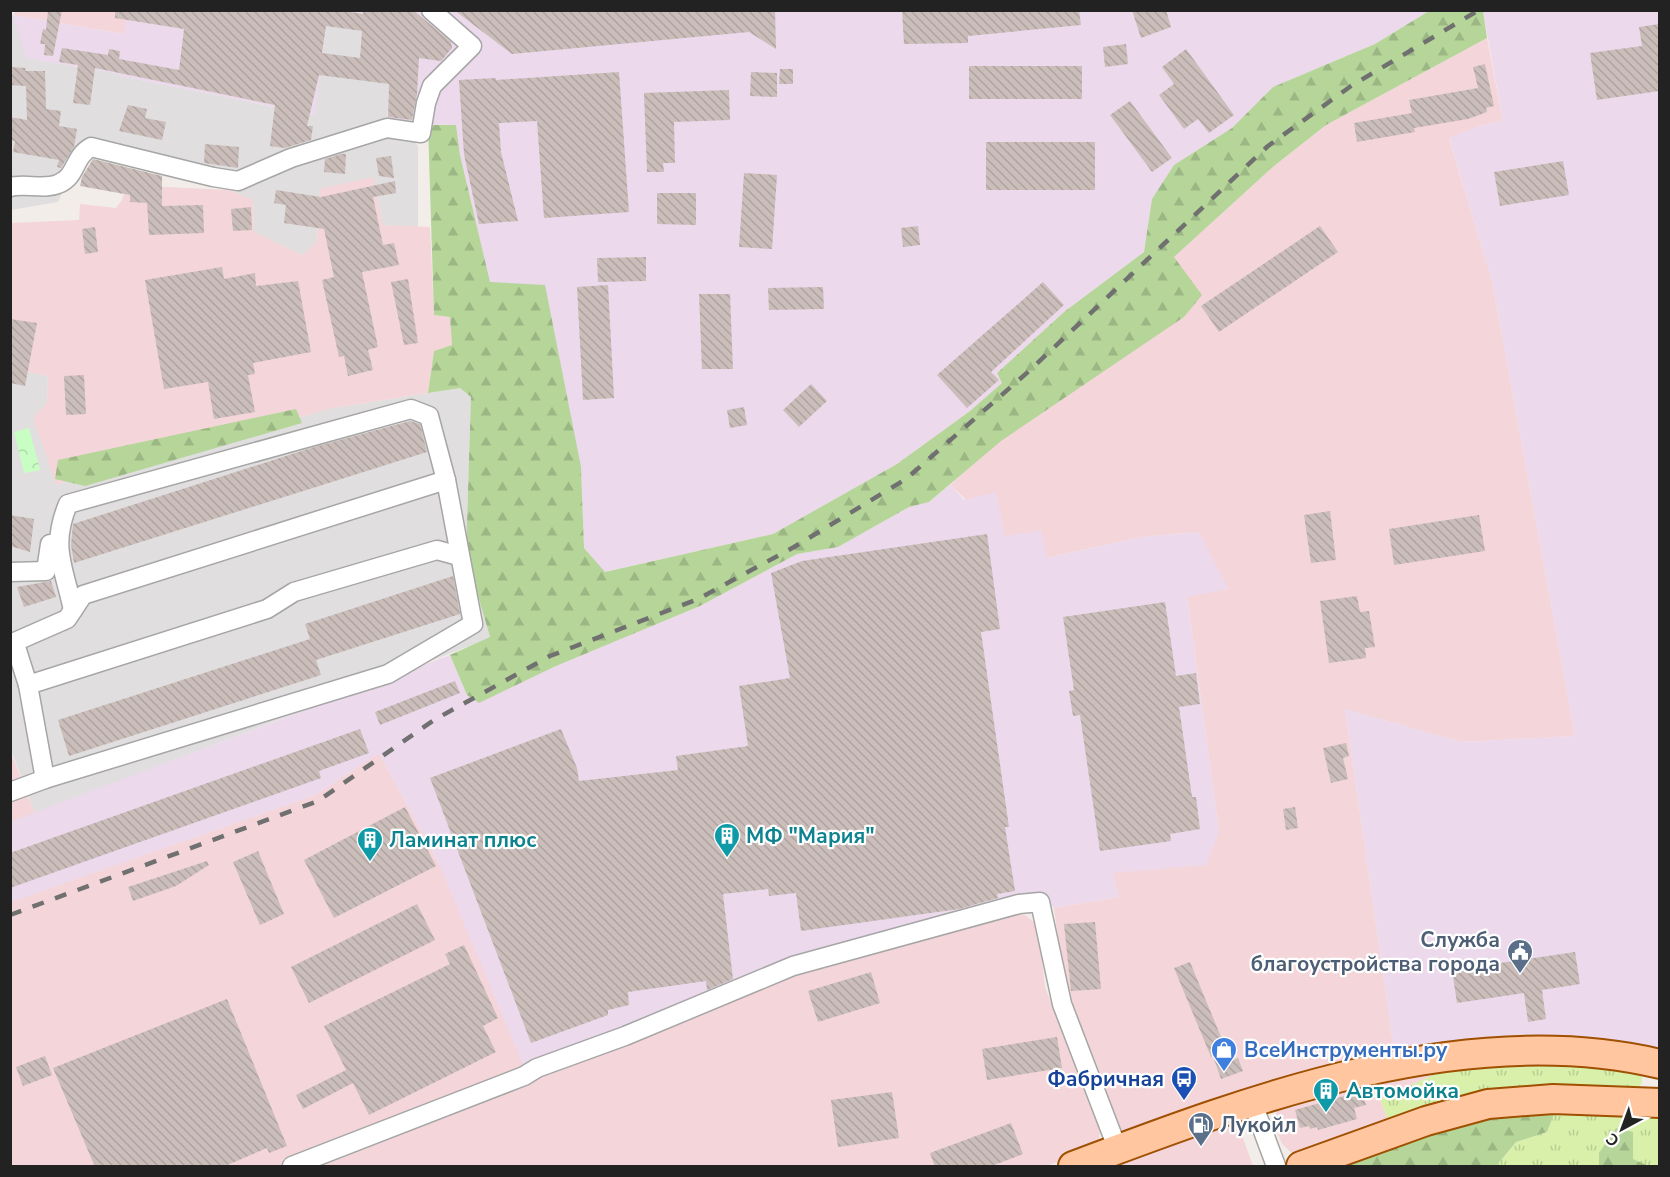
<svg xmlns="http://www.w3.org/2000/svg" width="1670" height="1177" font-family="'Nunito Sans',sans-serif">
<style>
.residential{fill:#e0dedf}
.commercial{fill:#f4d6da}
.industrial{fill:#ecd9ec}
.grass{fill:url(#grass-tufts)}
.forest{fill:url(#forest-firs)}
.park{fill:url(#park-crowns)}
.building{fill:url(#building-back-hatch);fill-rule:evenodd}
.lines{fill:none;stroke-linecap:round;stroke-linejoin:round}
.street-casing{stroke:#a6a6a6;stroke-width:21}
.primary-casing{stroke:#9f5000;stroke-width:32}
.street{stroke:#fff;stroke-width:18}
.primary{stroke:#ffc6a0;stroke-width:28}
.rail{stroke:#707070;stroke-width:4.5;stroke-dasharray:12 12;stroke-linecap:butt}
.labels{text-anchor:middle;stroke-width:4.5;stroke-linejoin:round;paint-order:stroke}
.culture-label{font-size:21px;font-weight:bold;fill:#0d838f;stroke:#fff;text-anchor:start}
.service-label{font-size:21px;font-weight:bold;fill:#4e5e75;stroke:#fff;text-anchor:end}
.shop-label{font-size:21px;font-weight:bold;fill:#366cbe;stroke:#fff;text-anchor:start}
.transit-label{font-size:21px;font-weight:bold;fill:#164399;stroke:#fff;text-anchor:end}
</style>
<defs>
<pattern id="grass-tufts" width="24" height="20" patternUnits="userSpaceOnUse" patternTransform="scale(1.5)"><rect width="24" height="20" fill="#d8f0aa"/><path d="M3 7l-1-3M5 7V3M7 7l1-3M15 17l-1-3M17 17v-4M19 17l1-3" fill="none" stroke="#b9ce92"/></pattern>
<pattern id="forest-firs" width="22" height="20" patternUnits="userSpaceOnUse" patternTransform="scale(1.5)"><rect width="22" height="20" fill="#b5d599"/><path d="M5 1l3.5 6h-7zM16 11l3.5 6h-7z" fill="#9bb784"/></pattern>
<pattern id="park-crowns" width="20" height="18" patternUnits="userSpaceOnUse" patternTransform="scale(1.5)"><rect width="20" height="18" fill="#c8fec3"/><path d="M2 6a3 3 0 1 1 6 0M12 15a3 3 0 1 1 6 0" fill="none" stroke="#acd9a7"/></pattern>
<pattern id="building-back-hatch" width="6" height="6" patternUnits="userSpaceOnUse" patternTransform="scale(1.5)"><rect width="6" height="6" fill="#cbbeba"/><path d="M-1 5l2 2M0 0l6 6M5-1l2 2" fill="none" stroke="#aea3a0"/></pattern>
</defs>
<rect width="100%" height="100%" fill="#f2ede8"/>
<g class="residential">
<path d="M13,15l14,43 93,16v2l194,39 12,-89 36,5 -1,17 30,2 -4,74 -148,53 -156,-33 -25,58 -47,8 -1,-193z"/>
<path d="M387,133l23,3 8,10v81l-35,-2 -63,-36 -3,53 -15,13 -48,-23 -1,-32 -24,-10 8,-5z"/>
<path d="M11,369l37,7 -1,27 9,82 277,-77 127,-20 11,9 -5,156 24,85 -455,176 -24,-64z"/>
</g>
<g class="commercial">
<path d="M17,10l111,1 -3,23 -112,-19z"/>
<path d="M1487,38l16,83 -23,5 -31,13 43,142 83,455 -114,6 -116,-33 50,348 -269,79 -7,-3 -53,-137 -12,-88 65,-11 -7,-24 107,-41 -32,-236 41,-7 -30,-57 -56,5 -96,21 -41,-22 -55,-51 235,-212 -11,-16 100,-91 52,-41z"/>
<path d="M373,177l10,48 47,2 4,88 16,2 2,28 -18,6 -6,42 -95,15 -277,77 -23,-67 14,-15 1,-27 -37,-7v-146l68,-3 1,-16 36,4 6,-8 5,-15 102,5 24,10 1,32 48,23 15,-13 3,-53z"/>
<path d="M10,750l25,64 -24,8h-1z"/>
<path d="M379,753l60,111 359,109 213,-61 14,3 13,10 7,62 55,143 -1,10 -6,9 -47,17h-1035l-1,-264 305,-107z"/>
<path d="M1453,1066l-73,33 9,24 -95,32 -12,-11 -9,-22 4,-11 10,-8z"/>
<path d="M1228,1121l7,2 5,7 13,36h-148z"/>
</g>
<g class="industrial">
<path d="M128,10l1301,1 -54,33 -102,43 -41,41 -58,37 -22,34 -8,53 -80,60 -67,61 5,10 -32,28 -73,53 -124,70 -169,38 -20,-24 -3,-81 -91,-184 -30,-128 -4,-30 -69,-1 4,-74 -30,-2v-17l-35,-5 -11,89 -195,-39v-2l-94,-16 -13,-43 111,19z"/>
<path d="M1483,11h176v1037l-64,-8 -82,-4 -118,21 -50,-348 116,33 114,-6 -83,-455 -43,-143 31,-12 23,-5z"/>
<path d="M950,485l14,15 32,-8 9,44 36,-6 6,28 95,-21 57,-5 29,57 -41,8 32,235 -13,33 -94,8 7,24 -65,11 -11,-12 -245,77 -269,106 -90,-215 -60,-111 -64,42 -304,107 -1,-80 440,-167 17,40 12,7 77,-36 144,-60 97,-52 41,-7 71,-40 20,-5z"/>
</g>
<g class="grass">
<path d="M1533,1060l103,9 6,8v6l-6,7 -247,33 -9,-24 73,-33z"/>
<path d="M1556,1109l103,8v49h-163l20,-24 31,-10z"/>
</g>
<g class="forest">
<path d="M1429,11h54l4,27 -161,87 -52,41 -100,91 28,38 -18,22 -183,124 -72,61 -20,5 -71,40 -41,7 -97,52 -144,60 -77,37 -12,-8 -17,-40 40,-18 -24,-83 5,-157 -11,-9 -32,5 6,-42 18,-6 -2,-28 -16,-2 -6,-190h28l4,30 30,127 55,3 36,182 3,81 21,24 168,-38 124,-70 73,-53 32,-28 -5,-10 67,-61 80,-60 8,-53 22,-34 58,-37 41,-41 102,-43z"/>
<path d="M296,409l6,14 -217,63 -30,-7 3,-19z"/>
<path d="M1556,1109l-9,23 -31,10 -20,24h-168l159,-51z"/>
<path d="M1616,1128l17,4v27l15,7h-49v-13z"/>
</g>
<path class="park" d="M29,428l11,42 -16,3 -10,-41z"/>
<g class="building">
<path d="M48,10h14l-9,46 -9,-1 1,-11h-5l3,-15 3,1z"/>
<path d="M115,10h224l24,4v-4h50l38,32 1,6 -11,13 -22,-3 -2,36 -5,26 -24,-3 1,-33 -70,-9 -12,51h6l-2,14 -26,8 -15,-2 5,-41 -180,-37 -5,37 -17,-2 5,-38 -19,-3 3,-14 46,7 1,-6 11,2 -1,8 60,11 5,-41 -69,-11zM326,26l36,5 -2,27 -38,-5z"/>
<path d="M454,10h321l1,39 -27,-17 -237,22z"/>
<path d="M902,10h177l2,15 -113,11v7l-64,1z"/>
<path d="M1132,10h34l5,17 -30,11z"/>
<path d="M1659,24v67l-62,9 -7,-47 52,-7 -3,-19z"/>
<path d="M1126,44l2,20 -23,3 -2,-20z"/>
<path d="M1186,49l48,66 -25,18 -11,-14 -14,10 -25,-34 15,-11 -12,-17z"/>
<path d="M1485,64l9,42 -8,2 1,4 -19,7 -54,9 1,4 -58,10 -3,-19 58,-10 -3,-13 69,-12 -5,-21z"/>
<rect x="969" y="66" width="113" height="33"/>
<path d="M10,67l16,1 -1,3h20l1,38 15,2 -2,15 18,3 -3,18 -13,21 -4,-1 2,-7 -46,-8 2,-11 -5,-1v-23l17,3 -1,-34 -16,-1z"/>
<path d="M780,69h13v15h-14z"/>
<path d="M619,72l10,140 -85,6 -7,-97 -38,2 2,29 17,69 -39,3 -15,-70 -5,-74 37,-2v2z"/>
<path d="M751,72l26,1v24l-27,-1z"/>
<path d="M729,90l1,30 -56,2 1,41h-12l1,9h-17l-3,-79z"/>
<path d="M1130,101l42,57 -20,14 -42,-57z"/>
<path d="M128,105l19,4 -2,9 21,4 -4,18 -43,-9z"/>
<rect x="986" y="142" width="109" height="48"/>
<path d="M205,144l34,3 -1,21 -34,-5z"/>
<path d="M341,154h5l-1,20 -21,-2 1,-13z"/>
<path d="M391,156l3,22 -15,-2 -3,-18z"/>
<path d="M93,159l69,17v30l41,-1 1,28 -55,2 -2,-32 -17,-1v-7l-50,-9 2,-9z"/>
<path d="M1563,161l6,34 -69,11 -6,-34z"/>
<path d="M744,173l33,2 -5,74 -33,-2z"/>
<path d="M395,181l1,12 -23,4 10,48 11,-2 5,22 -37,7 16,75 -10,3 5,20 -25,6 -4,-20 -5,1 -17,-77 12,-3 -10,-48 -40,-6 2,-18 -12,-2 2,-13 45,7z"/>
<path d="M657,193h39v32l-39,-1z"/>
<path d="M251,207l1,23 -19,1 -2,-22z"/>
<path d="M918,226l2,19 -17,2 -2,-19z"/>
<path d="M1320,226l18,26 -119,80 -18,-26z"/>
<path d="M95,227l3,25 -13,2 -3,-25z"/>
<path d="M646,257v24l-48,1 -1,-24z"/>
<path d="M222,267l2,12 31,-6 1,13 42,-5 13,71 -58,11 2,11 -7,1 7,37 -41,7 -6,-37 -44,7 -19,-109z"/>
<path d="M408,279l10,64 -14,2 -13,-63z"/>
<path d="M1043,282l21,23 -73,67 8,8 -32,28 -30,-33z"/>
<path d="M608,285l6,113 -31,2 -6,-113z"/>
<path d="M823,287l1,22 -55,1 -1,-22z"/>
<path d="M699,294h31l3,75h-31z"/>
<path d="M10,319l27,4 -12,63 -15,-3z"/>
<path d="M84,375l2,39 -20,1 -2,-39z"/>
<path d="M811,384l16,17 -28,26 -16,-17z"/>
<path d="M744,407l3,18 -17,3 -3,-18z"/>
<path d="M410,421l10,3 7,28 -353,111 -3,-18 2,-21 241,-77z"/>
<path d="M1330,511l6,49 -25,3 -7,-48z"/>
<path d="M10,515l24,4 -4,33 -20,-6z"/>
<path d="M1479,515l6,36 -91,14 -5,-36z"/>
<path d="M987,534l13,95 -19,3 28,195h-4l10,64 -18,3 1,4 -39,11 -158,22 -5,-38 -27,3 -1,-7 -45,5 10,85 -26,11 -1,-9 -78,11 1,13 -21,5v5l-77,28 -101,-265 131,-49 16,39 2,13 99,-11 -2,-14 72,-10 -9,-60 51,-8 -19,-105 31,-12z"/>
<path d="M453,576l7,38 -144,46 5,15 -252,81 -11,-36 252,-81 -5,-15z"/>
<path d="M51,581l5,16 -32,10 -7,-20z"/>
<path d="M1357,596l3,16 9,-1 6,36 -10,1 1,10 -37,5 -9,-62z"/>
<path d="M1165,602l11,74 20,-3 4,31 -21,3 13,90h4l4,32 -30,5 1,7 -71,10 -20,-136 -7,1 -4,-25 5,-1 -11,-73z"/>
<path d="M455,681l5,12 -80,32 -5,-13z"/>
<path d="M360,729l9,24 -50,18 2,7 -311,110v-35z"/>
<path d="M1346,743l3,13 -6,2 5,21 -17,4 -8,-35z"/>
<path d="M405,807l31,59 -102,52 -30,-58z"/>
<path d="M1295,807l3,21 -12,2 -3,-21z"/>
<path d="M258,851l26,63 -24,11 -27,-63z"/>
<path d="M207,861l2,4 -33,21 -43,15 -5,-14z"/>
<path d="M417,904l18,36 -126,63 -18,-36z"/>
<path d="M1095,922l6,67 -30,2 -7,-67z"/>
<path d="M464,945l34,73 -15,8 13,26 -127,63 -16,-32 -50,26 -7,-14 50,-25 -22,-44 126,-62 -5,-10z"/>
<path d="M1575,952l5,32 -38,6 4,29 -18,3 -4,-29 -67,10 -5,-33z"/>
<path d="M1190,962l41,99 7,-3 5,13 -22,8 -8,-23 -2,1 -37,-89z"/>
<path d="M871,972l9,31 -62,19 -10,-31z"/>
<path d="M227,999l60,147 -18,7 -2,-5 -44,19h-128l-42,-99z"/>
<path d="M1057,1037l5,31 -75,12 -5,-31z"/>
<path d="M45,1056l7,19 -29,11 -7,-19z"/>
<path d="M1362,1091l4,14 -12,3 3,11 -39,11 -1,-3 -7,2 -1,-3 -9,2 -5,-18z"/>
<path d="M892,1092l7,46 -61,9 -7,-47z"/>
<path d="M1011,1123l12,31 -34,13h-54l-5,-14z"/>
</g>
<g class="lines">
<defs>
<g id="street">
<path d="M10,187c15,-4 34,3 48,-3 19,-7 15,-27 33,-37l122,30 25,4 53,-23 96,-30 34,5 5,-30 6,-17 40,-40 -41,-36"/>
<path d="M10,572l36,-1 4,-27"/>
<path d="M73,610c-9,-43 -23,-63 -5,-106l343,-95 18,7 17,64"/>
<path d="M10,644l57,-25 16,-24 363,-115 27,144 -85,50 -343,105 -35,13"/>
<path d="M15,644l13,41"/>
<path d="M45,779l-17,-94 239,-76 27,-17 143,-42 22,6"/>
<path d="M1253,1104l23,62"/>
<path d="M292,1166l232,-90 13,-8 88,-32 168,-70 226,-62 21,-2 22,102 56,146"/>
</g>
<g id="primary">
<path d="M1073,1166c180,-68 393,-148 587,-102"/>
<path d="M1301,1166l125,-45 62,-17 65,-5 107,4"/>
</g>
</defs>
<use href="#street" class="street-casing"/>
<use href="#primary" class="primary-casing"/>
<use href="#street" class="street"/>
<use href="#primary" class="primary"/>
<path class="rail" d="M10,915l308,-114 116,-81 116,-64 148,-57 96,-52 112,-68 123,-108 239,-225 83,-60 128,-76"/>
</g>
<defs>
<symbol id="building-pin" viewBox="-11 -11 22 30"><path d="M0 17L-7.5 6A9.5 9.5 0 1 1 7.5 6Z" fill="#0f9aa8" stroke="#fff"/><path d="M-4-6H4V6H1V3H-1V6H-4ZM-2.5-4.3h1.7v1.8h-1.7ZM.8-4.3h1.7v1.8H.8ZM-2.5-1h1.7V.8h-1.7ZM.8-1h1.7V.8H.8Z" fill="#fff"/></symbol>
<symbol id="civic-pin" viewBox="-11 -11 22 30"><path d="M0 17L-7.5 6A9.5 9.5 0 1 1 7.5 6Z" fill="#5c6f8a" stroke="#fff"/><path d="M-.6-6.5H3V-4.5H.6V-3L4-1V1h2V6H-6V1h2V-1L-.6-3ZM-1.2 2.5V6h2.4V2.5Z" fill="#fff"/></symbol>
<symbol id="shop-pin" viewBox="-11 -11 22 30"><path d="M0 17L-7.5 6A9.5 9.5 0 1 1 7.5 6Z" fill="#3f7fe0" stroke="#fff"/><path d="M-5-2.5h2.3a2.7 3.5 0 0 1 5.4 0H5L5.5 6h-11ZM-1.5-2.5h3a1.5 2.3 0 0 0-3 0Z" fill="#fff"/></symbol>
<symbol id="bus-pin" viewBox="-11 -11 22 30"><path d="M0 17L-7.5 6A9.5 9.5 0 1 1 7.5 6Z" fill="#1a4fb4" stroke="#fff"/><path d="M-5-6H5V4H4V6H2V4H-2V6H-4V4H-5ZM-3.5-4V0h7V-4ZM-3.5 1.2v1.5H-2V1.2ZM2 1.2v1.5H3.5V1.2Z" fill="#fff"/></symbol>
<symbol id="fuel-pin" viewBox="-11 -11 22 30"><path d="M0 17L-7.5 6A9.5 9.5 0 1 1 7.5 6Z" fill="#5c6f8a" stroke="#fff"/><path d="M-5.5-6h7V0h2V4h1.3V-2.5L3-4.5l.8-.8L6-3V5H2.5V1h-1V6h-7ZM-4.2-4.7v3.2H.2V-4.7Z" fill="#fff"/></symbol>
</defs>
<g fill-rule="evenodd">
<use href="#building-pin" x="712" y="821" width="30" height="40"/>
<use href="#building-pin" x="355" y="825" width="30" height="40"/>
<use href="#civic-pin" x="1505" y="937" width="30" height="40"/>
<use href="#shop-pin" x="1209" y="1035" width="30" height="40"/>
<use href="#bus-pin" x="1169" y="1064" width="30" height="40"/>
<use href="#building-pin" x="1311" y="1076" width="30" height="40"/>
<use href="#fuel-pin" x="1186" y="1110" width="30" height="40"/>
</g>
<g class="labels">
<g class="culture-label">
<text x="746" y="843">МФ "Мария"</text>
<text x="389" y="847">Ламинат плюс</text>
<text x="1346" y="1098">Автомойка</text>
</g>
<g class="service-label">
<text x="1500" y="947">Служба<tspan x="1500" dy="24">благоустройства города</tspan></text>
<text x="1220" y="1132" text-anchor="start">Лукойл</text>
</g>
<g class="shop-label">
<text x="1244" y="1057">ВсеИнструменты.ру</text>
</g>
<g class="transit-label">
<text x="1164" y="1086">Фабричная</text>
</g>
</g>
<rect width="1670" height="1177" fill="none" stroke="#222222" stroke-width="24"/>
<g transform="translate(1622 1129) rotate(221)" stroke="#ffffff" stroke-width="4.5" paint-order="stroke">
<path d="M0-4.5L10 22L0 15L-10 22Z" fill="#222222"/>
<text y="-9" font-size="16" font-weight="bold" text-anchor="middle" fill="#222222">С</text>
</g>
</svg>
